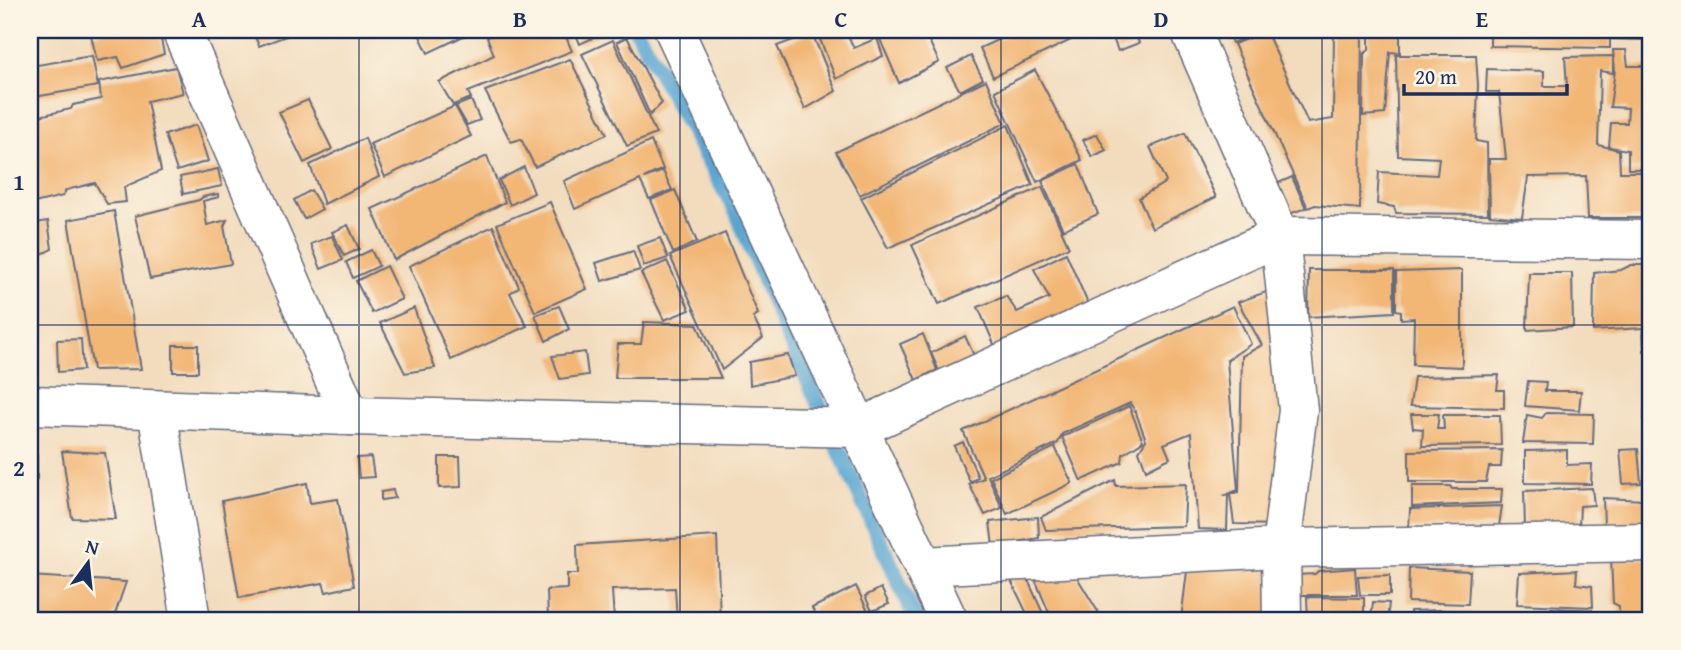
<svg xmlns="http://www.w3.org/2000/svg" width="1681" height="650" font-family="'Gentium Book Plus',serif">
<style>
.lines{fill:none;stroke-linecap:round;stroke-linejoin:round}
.stream{stroke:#58a6d2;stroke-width:16}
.building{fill:#f2b675}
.minor-casing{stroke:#666c7f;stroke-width:41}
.minor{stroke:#fff;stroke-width:38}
.grid{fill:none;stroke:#1b2f5e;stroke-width:2;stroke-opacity:0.55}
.neatline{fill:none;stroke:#1b2f5e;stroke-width:2.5}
.grid-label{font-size:23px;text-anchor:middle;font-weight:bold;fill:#1b2f5e}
</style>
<rect width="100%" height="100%" fill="#fcf5e5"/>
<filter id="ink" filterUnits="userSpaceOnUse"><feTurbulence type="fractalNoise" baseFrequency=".0143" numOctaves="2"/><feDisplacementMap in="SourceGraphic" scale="14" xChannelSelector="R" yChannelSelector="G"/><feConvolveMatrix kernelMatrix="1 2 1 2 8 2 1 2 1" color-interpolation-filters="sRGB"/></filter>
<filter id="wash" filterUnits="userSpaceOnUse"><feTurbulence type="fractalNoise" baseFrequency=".00686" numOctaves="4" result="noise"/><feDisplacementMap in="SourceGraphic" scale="28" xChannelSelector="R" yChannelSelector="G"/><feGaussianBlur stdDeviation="1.57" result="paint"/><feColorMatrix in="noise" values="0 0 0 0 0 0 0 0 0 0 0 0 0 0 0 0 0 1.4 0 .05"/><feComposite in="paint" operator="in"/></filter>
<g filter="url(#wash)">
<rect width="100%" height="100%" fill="#f2dcbd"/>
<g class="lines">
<path class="stream" d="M636,30l101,183 41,101 138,306"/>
</g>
<g id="blocks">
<g class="building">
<path d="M108,30h51l5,24 -41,14 -5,-11 -21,4 -6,-26z"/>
<path d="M252,30h44l1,2 -38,14z"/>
<path d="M417,30h59l-48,23z"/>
<path d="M505,30h21l3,9 34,-9 9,21 -104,41 3,6 -18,7 -14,-23 55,-27 -7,-18z"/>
<path d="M574,30h36l-30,14z"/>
<path d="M832,30h13l9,18 23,-10 6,18 -47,23 -17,-42z"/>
<path d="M876,30h48l15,32 -40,21z"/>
<path d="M936,30h26l-21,9z"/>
<path d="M1019,30h73l-99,47 -13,-29z"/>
<path d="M1110,30h24l5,13 -21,8z"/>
<path d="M1227,30h35l-30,13z"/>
<path d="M1334,30h28l-2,179 -45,-4 -7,3 -74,-164 32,-13 42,92 25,-4z"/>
<path d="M1369,30h31v23l-10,-1 -5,62 -22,2 1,-62 5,-4z"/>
<path d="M1490,30h77v2l13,-1v-1h30v18l-120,-2z"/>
<path d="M1613,30h38v10l-38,-1z"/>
<path d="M812,33l24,58 -31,18 -28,-63z"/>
<path d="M627,37l35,66 -12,12 -33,-73z"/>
<path d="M613,40l43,94 -29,12 -45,-92z"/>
<path d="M1613,50h13l2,16h23v103h-23v-19l-19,-3 2,-24h16l1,-15 -18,-1 5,-37z"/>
<path d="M1396,55h80l2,30 -2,56 11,2 1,71 -92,-1 -2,-6 -17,-3 2,-32 58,3 2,-17 -41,-2z"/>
<path d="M92,56l6,30 -64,11 -3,-31z"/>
<path d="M971,56l12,23 -23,12 -13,-23z"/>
<path d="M1613,56v17l-13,-2 -2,74 21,5 1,22h28v46h-60l-2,-42 -58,1 -6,41 -32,-3 -1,-56h17l-7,-67h-13l1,-23 57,2v15h23l-2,-29z"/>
<path d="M570,59l37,75 -72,33 -14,-28 -10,3 -26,-51z"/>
<path d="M176,67l7,26 -36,8 14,70 -37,16 2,15 -19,2 -12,-21 -29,7 -3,6 -33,8v-86l41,-9 2,-4 28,-6 -2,-17z"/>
<path d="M1035,70l47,90 -45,22 -42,-91z"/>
<path d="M986,80l19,43 -145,72 -24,-43z"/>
<path d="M308,100l24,49 -28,14 -25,-51z"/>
<path d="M471,100l9,20 -13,5 -11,-19z"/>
<path d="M455,106l16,30 -86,41 -15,-33z"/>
<path d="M196,125l12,36 -31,10 -12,-36z"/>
<path d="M1008,125l25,60 -145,63 -27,-50z"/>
<path d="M1185,133l31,64 -64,31 -13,-30 27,-16 -16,-35z"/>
<path d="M1097,134l9,16 -14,7 -9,-17z"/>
<path d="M365,138l14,39 -55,27 -14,-39z"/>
<path d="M651,141l12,28 -19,9 19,-7 9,19 -23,9 -9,-19 -65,29 -11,-28z"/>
<path d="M487,156l18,46 -111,58 -22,-51z"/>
<path d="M1078,164l20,50 -35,16 -21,-49z"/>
<path d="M524,167l10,26 -24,12 -11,-25z"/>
<path d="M218,169l4,17 -39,8 -3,-17z"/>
<path d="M1292,177l14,31 -17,6 -13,-30z"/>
<path d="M1042,187l27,60 -130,57 -27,-59z"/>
<path d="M311,190l11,19 -18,10 -10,-19z"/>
<path d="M675,190l22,52 -24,11 -22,-53z"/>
<path d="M218,194l1,3 -16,4 4,24 20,-5 -3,6 7,38 -81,15 -15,-63 64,-16 4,-3z"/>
<path d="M550,202l37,87 -52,23 -38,-88z"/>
<path d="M114,211l27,158 -48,1 -25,-150z"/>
<path d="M48,221l4,28 -22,11v-36z"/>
<path d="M348,225l11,24 -15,7 -12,-24z"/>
<path d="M493,226l26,61 -9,6 17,33 -76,34 -42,-94z"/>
<path d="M725,233l33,81 -5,3 10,21 -41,32 -52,-114z"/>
<path d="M332,236l11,24 -22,9 -10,-25z"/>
<path d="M660,238l8,20 -24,8 -7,-20z"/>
<path d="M371,250l8,16 -26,12 -7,-16z"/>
<path d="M633,251l7,19 -38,11 -6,-18z"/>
<path d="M1066,253l26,60 -95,38 -19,-44 28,-11 11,16 32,-14 -15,-29z"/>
<path d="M667,261l23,49 -26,10 -23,-47z"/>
<path d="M1631,265h20v86h-7l-1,-23 -50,3 1,-58 27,-3z"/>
<path d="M386,266l16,33 -30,14 -16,-32z"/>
<path d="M1309,270h85v42l-86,5z"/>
<path d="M1462,270v97l-49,-2 1,-47 -13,1v-8l-5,-1v-38z"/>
<path d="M1529,273h43l1,54 -46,3z"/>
<path d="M1280,287v238l-46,-1 -4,-30 9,-2 3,-136 20,-11 -24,-43z"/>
<path d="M559,306l10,23 -23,12 -11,-26z"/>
<path d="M1233,306l18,38 -24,16 11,130 -15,6 5,-1 -1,35 -29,-1 -7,-96 -27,11 6,14 -24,12 -7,-19 7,-11 -10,-27 -6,-10 -68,31 -4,9 -70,33 14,32 -17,7 -16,-31 15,-6 -21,-47z"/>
<path d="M414,308l21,60 -30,5 -25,-50z"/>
<path d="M644,322l53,2 24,54h-106l3,-34h23z"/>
<path d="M923,334l14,36 -21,10 -16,-36z"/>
<path d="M965,336l13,28 -35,16 -12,-27z"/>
<path d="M81,339l2,31 -25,2 -1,-32z"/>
<rect x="173" y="345" width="25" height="27"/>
<path d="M585,352l3,23 -28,4 -8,-23z"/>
<path d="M788,355l7,21 -45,9 -1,-23z"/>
<rect x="30" y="356" width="8" height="15"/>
<path d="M1499,375l-2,15h7v18l-94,-2 4,-29z"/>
<path d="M1528,381l18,1 -1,9h36l-2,19 -54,-4z"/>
<path d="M1645,402h6v25h-7z"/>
<path d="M1129,406l14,35 -20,13 -1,8 -41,19 -19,-44z"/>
<path d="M1546,413l48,1 -1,30 -70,-1 4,-28 15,3z"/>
<path d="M1411,414h28l-2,15h7l-1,-14h57l1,30 -79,1 1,-17 -10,-1z"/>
<path d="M963,442l15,35 -8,5 -16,-36z"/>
<path d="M1055,447l17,36 -65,31 -16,-36z"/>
<path d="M1638,449l3,34 -18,1 -3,-34z"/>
<path d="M1645,449h6v76h-47l-1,-27 42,2z"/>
<path d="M1502,450l-1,17h-12l-3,15h-77v-31z"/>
<path d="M1567,450v15l25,-1 -1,20 -66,-1v-32z"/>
<path d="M62,451l43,2 11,66 -44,-1z"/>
<path d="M30,454l7,1v24h-7z"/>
<path d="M371,457l3,20 -15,1 -2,-20z"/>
<path d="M439,457h21l1,30 -22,1z"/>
<path d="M1115,480l1,6 70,-2 -2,42 -138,4 -5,-13z"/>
<path d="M307,483l3,20 28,-4 16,87 -28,6 -3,-9 -84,15 -17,-97z"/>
<path d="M1412,486h38l2,3h50l-1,14 -89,4z"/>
<path d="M1592,488l2,17 -14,1 -1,22 -54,1 -1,-38z"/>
<path d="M393,490l2,8 -14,2v-8z"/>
<path d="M1502,506l-3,20 -90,2 1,-19z"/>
<path d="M1038,517l1,21 -46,8 -3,-24z"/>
<path d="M717,536l3,84h-43l-2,-32 -63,2 2,30h-66l-1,-30 20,-1v-15h11l-1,-29z"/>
<path d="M1611,558l40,1v61h-32v-14l-6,-3z"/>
<path d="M1188,563l84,1 1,55 -92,1z"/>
<path d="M1069,564l34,56h-51l-23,-55z"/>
<path d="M1355,568l2,27h-58l-2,-20 18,-1 3,-3z"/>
<path d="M1409,568l61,3 -2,33 -60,-2z"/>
<path d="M1023,569l23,51h-16l-22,-46z"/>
<path d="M1577,570l-1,14 16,2 1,21 -76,-3 2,-31z"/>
<path d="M1390,575v20h-30l-2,-19z"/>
<path d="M30,576l96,6 -13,38h-83z"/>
<path d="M856,586l16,34h-54l-6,-12z"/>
<path d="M881,588l8,16 -17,7 -7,-15z"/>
<path d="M1307,597l57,1v22h-56z"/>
<path d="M1373,602l16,1 -2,17h-16z"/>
<path d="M1551,608l41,2 -1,10h-41z"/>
<path d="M1442,610l28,3 3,2h27l1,5h-91v-9z"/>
</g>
</g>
</g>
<g filter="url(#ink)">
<use href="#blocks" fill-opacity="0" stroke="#666c7f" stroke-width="2"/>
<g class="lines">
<defs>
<g id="minor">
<path d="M181,30l169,386"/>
<path d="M674,30l274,590"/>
<path d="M1190,30l90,206 18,174 -17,138 1,72"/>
<path d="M30,405l320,11 509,12 421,-192 371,4"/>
<path d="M157,410l34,210"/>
<path d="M923,566l358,-18 370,-6"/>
</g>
</defs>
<use href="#minor" class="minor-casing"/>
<use href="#minor" class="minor"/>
</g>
</g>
<path class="grid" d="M359,30v590M680,30v590M1001,30v590M1322,30v590M30,325h1621"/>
<rect width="1681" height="650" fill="none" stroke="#fcf5e5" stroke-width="77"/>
<g transform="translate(88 563) rotate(15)" stroke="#fcf5e5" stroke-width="5" paint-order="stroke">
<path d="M0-5L12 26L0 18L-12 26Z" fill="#1b2f5e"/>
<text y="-10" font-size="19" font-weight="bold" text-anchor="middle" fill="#1b2f5e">N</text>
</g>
<path d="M1404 84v10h163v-10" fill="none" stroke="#1b2f5e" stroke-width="3.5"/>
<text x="1415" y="84" font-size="21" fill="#1b2f5e" stroke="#fcf5e5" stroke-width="5" paint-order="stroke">20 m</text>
<rect x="38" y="38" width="1604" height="574" class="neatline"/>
<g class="grid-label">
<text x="199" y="27">A</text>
<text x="520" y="27">B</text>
<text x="841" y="27">C</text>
<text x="1161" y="27">D</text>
<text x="1482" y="27">E</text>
<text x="19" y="190">1</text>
<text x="19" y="476">2</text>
</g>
</svg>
